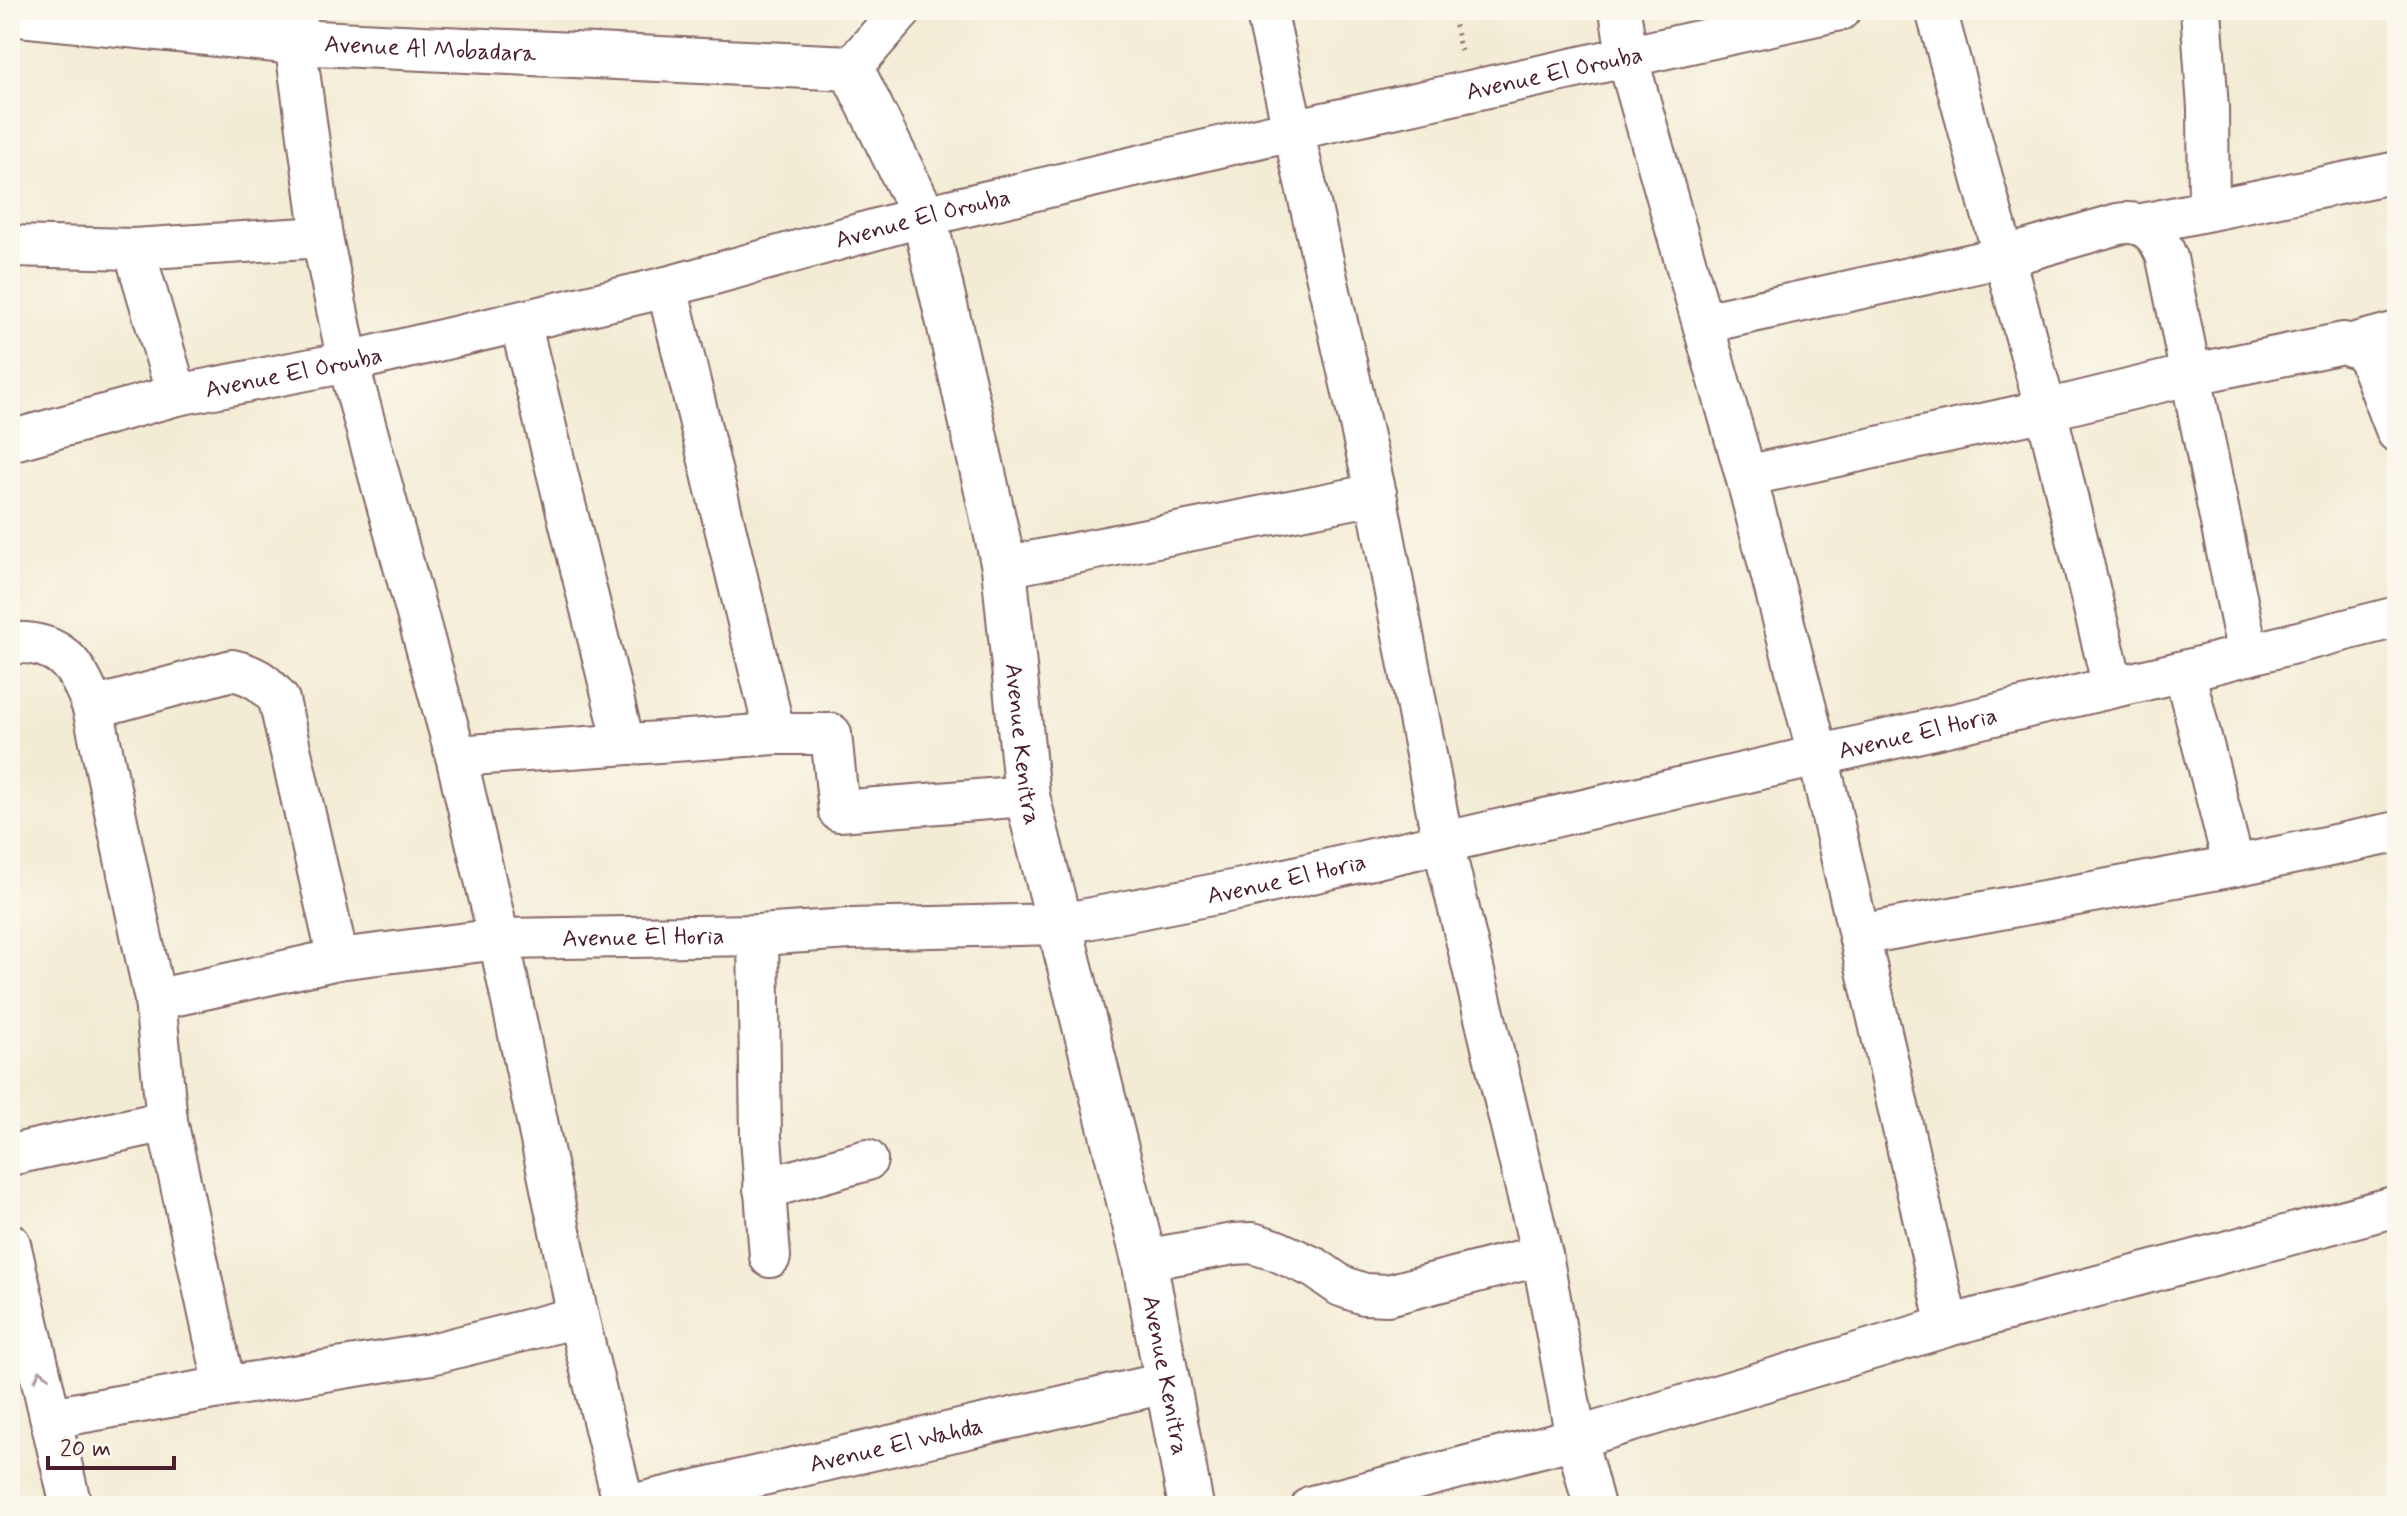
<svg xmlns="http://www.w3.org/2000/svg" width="2407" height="1516" font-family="Mynerve,sans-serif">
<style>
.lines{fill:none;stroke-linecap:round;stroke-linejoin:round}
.minor-casing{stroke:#856766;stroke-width:44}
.tertiary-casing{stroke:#856766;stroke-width:48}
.path{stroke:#856766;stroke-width:5;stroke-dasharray:2 6;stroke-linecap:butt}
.minor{stroke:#fff;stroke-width:40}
.tertiary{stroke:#fff;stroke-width:44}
.oneway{stroke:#ae9aa0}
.labels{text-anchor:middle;stroke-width:8;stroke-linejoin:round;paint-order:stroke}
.street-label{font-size:24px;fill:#4a1f2b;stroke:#fbf7ec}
</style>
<rect width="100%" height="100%" fill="#fbf7ec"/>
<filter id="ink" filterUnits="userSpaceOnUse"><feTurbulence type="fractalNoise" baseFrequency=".0125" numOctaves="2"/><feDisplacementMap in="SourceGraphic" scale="16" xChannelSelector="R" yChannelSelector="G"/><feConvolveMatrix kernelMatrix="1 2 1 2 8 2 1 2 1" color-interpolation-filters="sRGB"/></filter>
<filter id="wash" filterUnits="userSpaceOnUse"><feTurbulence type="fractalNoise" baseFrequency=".006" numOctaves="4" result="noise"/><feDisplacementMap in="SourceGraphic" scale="32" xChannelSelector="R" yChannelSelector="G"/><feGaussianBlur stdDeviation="1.8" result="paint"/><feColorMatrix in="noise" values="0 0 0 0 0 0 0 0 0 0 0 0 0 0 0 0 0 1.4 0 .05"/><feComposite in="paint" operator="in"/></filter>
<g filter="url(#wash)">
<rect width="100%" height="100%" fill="#f3ecd5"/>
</g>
<g filter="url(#ink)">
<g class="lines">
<defs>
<g id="minor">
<path d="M297,10l-2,32 27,195 26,125 108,394 43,183 79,378 46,189"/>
<path d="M1266,10l110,484 67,349 99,412 34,183 18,68"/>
<path d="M1620,10l7,46 119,420 72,279 130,571"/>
<path d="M1936,10l110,400 67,277"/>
<path d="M2201,10l7,98 1,102"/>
<path d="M851,68l51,-58"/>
<path d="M2142,224l255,-52"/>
<path d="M10,246l124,3 188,-12"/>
<path d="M134,249l43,146"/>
<path d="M667,287l108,447"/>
<path d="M520,322l104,421"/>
<path d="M1703,323l301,-66 114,-33c27,-5 40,10 49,34l81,397"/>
<path d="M2352,344l45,-12"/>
<path id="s1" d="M10,441l167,-46 171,-33 319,-75 257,-71 368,-86 548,-120"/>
<path d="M1746,476l300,-66 143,-35 154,-32 19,7 7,9 28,73"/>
<path d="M1004,567l372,-73"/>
<path d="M10,643c50,-3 68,22 83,65l62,292 12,121 -157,34"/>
<path d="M2184,671l50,195"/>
<path d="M93,708l139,-38c22,5 33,12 47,30l59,259"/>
<path d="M456,756l319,-22h56l8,77 188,-15"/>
<path d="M758,935l3,202 9,120"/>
<path d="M1859,935l375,-69 163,-34"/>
<path id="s2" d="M155,1000l183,-41 161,-20 259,-4 92,-6 211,-5 186,-36 937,-217 213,-54"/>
<path d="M764,1189l103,-29"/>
<path d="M10,1244l61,262"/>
<path d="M1144,1260l90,-16 18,-1 23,7 40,18 26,18 23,8 24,1 154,-40"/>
<path d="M225,1387l206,-33 147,-37"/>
<path d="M51,1418l174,-31 -58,-266"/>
<path id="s3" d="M627,1506l538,-123"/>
<path d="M1312,1506l264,-68 372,-112 449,-120"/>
</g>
<g id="tertiary">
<path id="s4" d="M10,13l285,29 556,26 73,148 39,167 41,184 23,229 117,464 47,246"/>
</g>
</defs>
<use href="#minor" class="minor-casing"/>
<use href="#tertiary" class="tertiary-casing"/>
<path class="path" d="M1451,10l10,42"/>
<use href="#minor" class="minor"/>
<use href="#tertiary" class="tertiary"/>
</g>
<defs><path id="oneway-chevron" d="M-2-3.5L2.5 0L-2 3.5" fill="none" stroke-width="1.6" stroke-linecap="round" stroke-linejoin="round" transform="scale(2)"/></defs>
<use class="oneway" href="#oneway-chevron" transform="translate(41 1375) rotate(-103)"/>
</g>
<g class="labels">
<g class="street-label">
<text dy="8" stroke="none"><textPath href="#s4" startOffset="422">Avenue Al Mobadara</textPath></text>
<text dy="8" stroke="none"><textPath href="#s1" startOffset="1588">Avenue El Orouba</textPath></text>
<text dy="8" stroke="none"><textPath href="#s1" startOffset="940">Avenue El Orouba</textPath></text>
<text dy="8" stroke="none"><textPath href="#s1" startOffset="292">Avenue El Orouba</textPath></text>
<text dy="8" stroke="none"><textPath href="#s2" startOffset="1790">Avenue El Horia</textPath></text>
<text dy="8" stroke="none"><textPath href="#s4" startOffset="1546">Avenue Kenitra</textPath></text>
<text dy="8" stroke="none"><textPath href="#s2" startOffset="1142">Avenue El Horia</textPath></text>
<text dy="8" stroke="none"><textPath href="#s2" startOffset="494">Avenue El Horia</textPath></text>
<text dy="8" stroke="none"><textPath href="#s4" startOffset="2194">Avenue Kenitra</textPath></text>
<text dy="8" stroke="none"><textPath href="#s3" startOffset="276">Avenue El Wahda</textPath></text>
</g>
</g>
<rect width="2407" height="1516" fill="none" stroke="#fbf7ec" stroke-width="40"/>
<path d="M48 1456v12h126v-12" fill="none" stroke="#4a1f2b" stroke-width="4"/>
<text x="60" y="1456" font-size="24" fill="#4a1f2b" stroke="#fbf7ec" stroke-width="6" paint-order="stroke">20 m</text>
</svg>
